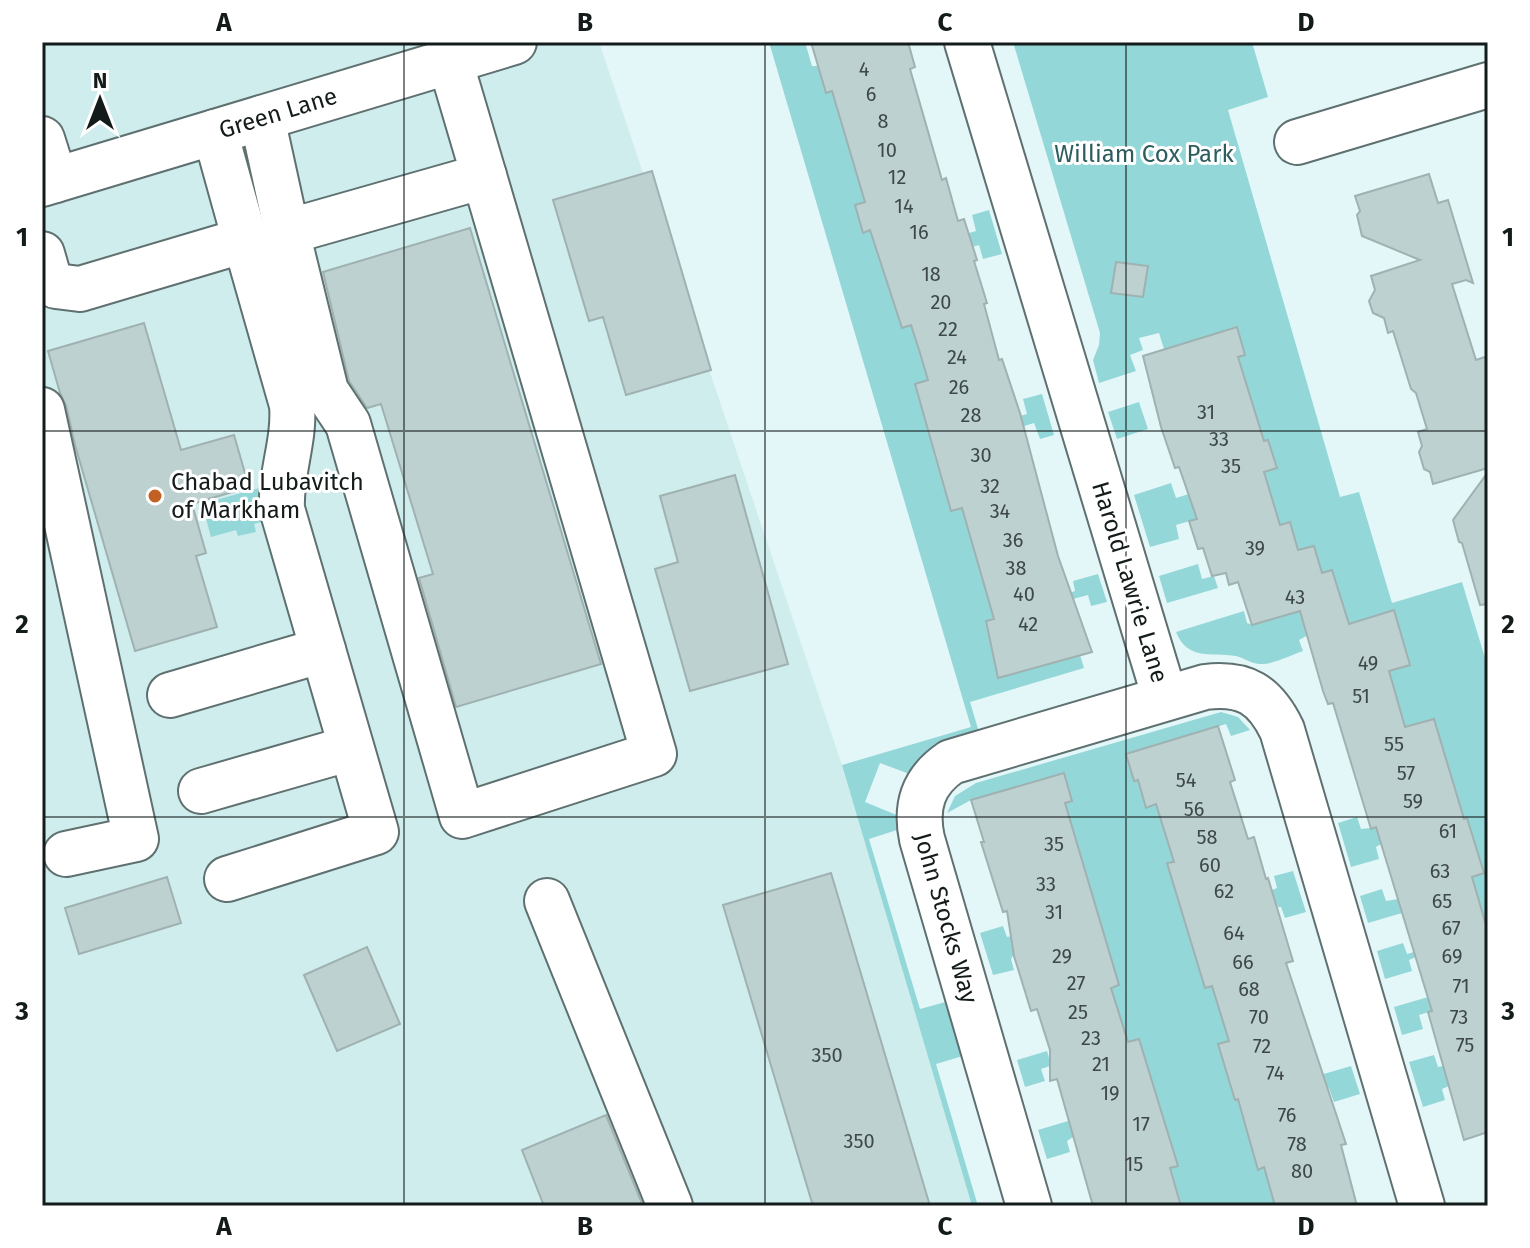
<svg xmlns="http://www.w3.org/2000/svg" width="1530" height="1248" font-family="'Fira Sans',sans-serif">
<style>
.built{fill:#d0eded}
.green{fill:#94d7d9}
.building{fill:#bed1d1;stroke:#9fb1b1;stroke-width:2}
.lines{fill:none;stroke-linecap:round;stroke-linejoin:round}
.minor-casing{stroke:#5f7070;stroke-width:48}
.minor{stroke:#fff;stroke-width:44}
.grid{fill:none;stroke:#141b1b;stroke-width:2;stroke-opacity:0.55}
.poi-dot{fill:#c26023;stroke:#fff;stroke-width:3}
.labels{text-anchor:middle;stroke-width:6;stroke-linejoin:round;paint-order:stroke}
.number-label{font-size:20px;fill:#3e4848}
.street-label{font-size:24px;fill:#141b1b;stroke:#fff}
.park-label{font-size:24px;fill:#2d5c5e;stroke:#fff}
.poi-label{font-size:24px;fill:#141b1b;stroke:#fff;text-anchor:start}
.neatline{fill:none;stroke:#141b1b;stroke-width:3}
.grid-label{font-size:26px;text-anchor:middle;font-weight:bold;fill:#141b1b}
</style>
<rect width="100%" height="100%" fill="#e4f7f8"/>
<path class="built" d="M42,42h557l243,723 130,441h-930z"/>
<g class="green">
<path d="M769,42h36l7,24h6l14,25 33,111 -10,4 8,26 7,-1 9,28 97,-28 -4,-16 17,-5 13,44 -19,5 -4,-14 -93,27 16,55 9,-2 17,55 -13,5 16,56 96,-27 -4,-15 19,-5 12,41 -14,4 -6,-16 -100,31 17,57 11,-3 32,110 -8,3 12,57 82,-23 4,13 -114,34 9,30 -67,43 -32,-12 -15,39 34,14 1,13 -31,10 51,170 29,-8 17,54 -30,9 42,142h-6l-130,-441 129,-38z"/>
<path d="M1013,42h239l16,55 -40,13 112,387 19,-5 33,111 70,-21 26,86v264l-16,-55 12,-4 -17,-55 -86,26 -5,3 3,12 -28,8 -13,-44 19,-6 4,12 10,-1 88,-25 -25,-84 -29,8 -16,-56 21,-6 -16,-54 -86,24 -9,5 4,11c-12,4 -31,14 -43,13 -8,0 -16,-6 -24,-8 -26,-4 -48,5 -60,-24l68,-21 3,12 6,2 87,-26 -18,-26 -24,-23 -8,-27 -10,2 -9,-28 -95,28 3,14 -29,8 -16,-52 37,-12 5,15 100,-31 -8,-27 -5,1 -25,-84 7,-2 -8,-27 -73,21 -5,-16 -20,5 4,12 -13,5 6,16 -37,12 -6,-23 6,-15 1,-12z"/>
<path d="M1139,402l9,27 -31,10 -9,-27z"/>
<path d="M259,488l9,32 -14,4 2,8 -18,4 -2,-6 -25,7 -9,-33z"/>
<path d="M1198,564l4,15 12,-3 4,12 -51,15 -8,-27z"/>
<path d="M1098,574l9,28 -16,4 -3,-11 -15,4 -12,-3 14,-5 -2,-10z"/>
<path d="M1221,712l17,5 12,13 -19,6 -5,-12 -100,31 8,26 4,-1 8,27 11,-3 17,57 -7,3 17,54 88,-26v-2l5,-2 -3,-12 19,-5 13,41 -21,6 -4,-11h-3l-1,-3 -89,27 17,57 7,-2 17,55 -11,4 17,55 116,-34 9,28 -26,8 -5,-14 -87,25 16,56 6,-2 11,39h-93l-12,-38 -10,-57 -87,26 -6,4 3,11 -23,7 -9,-29 117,-35 -16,-56 -11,3 -17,-54 8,-3 -105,-31 -3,5 3,11 -21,5 -13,-42 23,-7 4,11 5,-1 1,3 85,-26 -33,-110 -2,-29 -92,26 -24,13 8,-17 21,-13z"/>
<path d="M1382,889l4,12 12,-2 4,14 -34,10 -8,-27z"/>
<path d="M1403,943l4,11 7,-2 2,5 -7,3 3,11 -27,8 -8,-28z"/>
<path d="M1428,997l4,14 -13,4 4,14 -21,6 -8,-28z"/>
<path d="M1047,1051l2,7 8,-2 -7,10 -9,3 4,12 -20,6 -8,-27z"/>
<path d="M1434,1055l4,12 5,-1 6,20 -7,3 3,11 -22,7 -14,-45z"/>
</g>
<g class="building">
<path d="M811,42h97l7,25 -5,2 32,111 4,-2 12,43 6,-2 13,41 -3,1 13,42 -3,1 15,56 3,-1 18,54 38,143 34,96 -94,26 -12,-57 8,-2 -32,-111 -11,3 -36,-127 13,-4 -8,-27 -9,-28 -9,3 -32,-98 -7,3 -8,-28 10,-3 -33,-111 -6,2z"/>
<path d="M652,171l59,199 -85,25 -23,-78 -14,4 -36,-121z"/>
<path d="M1429,174l9,29 10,-3 25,83 -7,-3 -14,4 24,76 12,-4v112l-55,16 -3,-12 -6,-3 -5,-17 3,-6 -4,-14 9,-3 -11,-36 -5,-4 -18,-58 -5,2 -4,-15 -11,-5 -4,-12 6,-11 -4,-14 49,-16 -58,-24 -5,-21 3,-4 -5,-15z"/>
<path d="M470,228l131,436 -145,43 -37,-129 14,-4 -52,-170 -14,4 -18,-27 -26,-109z"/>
<path d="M1116,262l32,4 -5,31 -32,-4z"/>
<path d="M144,323l37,127 53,-15 15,52 -57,17 14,49 -10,3 21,71 -82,24 -60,-206 -9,-40 -6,-12 -12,-42z"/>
<path d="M1237,327l8,28 -7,2 26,84 4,-1 9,28 -13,4 16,53 10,-3 8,28 16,-4 8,27 10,-3 17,54 45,-14 16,55 -21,6 16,56 29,-8 30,100 3,-1 17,55 -12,4 16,55v200l-24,8 -36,-128 4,-1 -56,-184 -5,2 -38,-126 -5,1 -5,-13 -23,-80 -48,14 -14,-43 -9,3 -3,-12 -14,3 -9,-28 -5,1 -9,-28 8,-2 -18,-52 -4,1 -14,-41 -18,-71z"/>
<path d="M1488,472v132l-8,1 -18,-62 -3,-1 -6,-22z"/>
<path d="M735,475l53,189 -98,27 -35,-122 23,-7 -18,-66z"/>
<path d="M1218,726l17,54 -5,2 18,57 6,-2 12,42 2,-1 25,83 -7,2 60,181 -5,1 16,61h-82l-11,-39 -6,3 -20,-71 -3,1 -17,-56 11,-3 -17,-55 -7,2 -38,-125 7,-1 -18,-58 -10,4 -8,-28 -4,1 -8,-27z"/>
<path d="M1064,773l8,28 -7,2 54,182 -8,3 17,54 11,-3 39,127 -8,2 11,38h-88l-36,-127 -7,2v-31l-13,-41 -6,2 -17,-55 -7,-45 -4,1 -22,-70h3l-13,-42z"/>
<path d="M831,873l99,333h-117l-90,-301z"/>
<path d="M167,877l14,46 -102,31 -14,-46z"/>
<path d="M367,947l33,77 -63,27 -33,-76z"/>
<path d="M606,1115l37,91h-99l-22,-56z"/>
</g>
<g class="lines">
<defs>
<g id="minor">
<path d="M967,42l198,656"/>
<path d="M262,118l25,114 197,-56 -34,-115"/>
<path d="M42,139l13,41"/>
<path d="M1297,142l191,-57"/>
<path d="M42,184l472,-142"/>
<path d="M287,232l39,159 22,33 114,392 192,-62 -170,-578"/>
<path d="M42,254l6,21 8,11 24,3 165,-49 -30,-108"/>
<path d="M42,410l94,429 -70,15"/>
<path d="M170,695l153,-45"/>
<path d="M201,791l150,-43"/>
<path d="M227,879l149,-47 -94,-323c-2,-35 13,-68 10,-104l-47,-165"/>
<path d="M547,901l123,305"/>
<path d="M1029,1206l-107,-367c-7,-33 1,-58 29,-77l254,-75c40,-5 60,8 77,43l140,476"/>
</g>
</defs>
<use href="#minor" class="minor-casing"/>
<use href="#minor" class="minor"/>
</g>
<path class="grid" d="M404,42v1164M765,42v1164M1126,42v1164M42,431h1446M42,817h1446"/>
<circle class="poi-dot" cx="155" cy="496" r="8"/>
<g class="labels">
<g class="number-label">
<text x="864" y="76">4</text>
<text x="871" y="101">6</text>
<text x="883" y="128">8</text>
<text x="887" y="157">10</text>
<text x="897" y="184">12</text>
<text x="904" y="213">14</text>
<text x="919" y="239">16</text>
<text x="931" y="281">18</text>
<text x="941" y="309">20</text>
<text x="948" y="336">22</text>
<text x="957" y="364">24</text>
<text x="959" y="394">26</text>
<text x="1206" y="419">31</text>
<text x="971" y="422">28</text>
<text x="1219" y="446">33</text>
<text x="981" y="462">30</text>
<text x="1231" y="473">35</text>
<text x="990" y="493">32</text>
<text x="1000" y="518">34</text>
<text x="1013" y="547">36</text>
<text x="1255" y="555">39</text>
<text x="1016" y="575">38</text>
<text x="1024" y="601">40</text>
<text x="1295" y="604">43</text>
<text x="1028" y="631">42</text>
<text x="1368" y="670">49</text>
<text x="1361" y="703">51</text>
<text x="1394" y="751">55</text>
<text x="1406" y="780">57</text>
<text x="1186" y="787">54</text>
<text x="1413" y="808">59</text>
<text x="1194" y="816">56</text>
<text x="1448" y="838">61</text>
<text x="1207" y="844">58</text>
<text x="1054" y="851">35</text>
<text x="1210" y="872">60</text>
<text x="1440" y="878">63</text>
<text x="1046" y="891">33</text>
<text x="1224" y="898">62</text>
<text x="1442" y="908">65</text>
<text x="1054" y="919">31</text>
<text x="1451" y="935">67</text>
<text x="1234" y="940">64</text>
<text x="1062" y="963">29</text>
<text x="1452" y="963">69</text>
<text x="1243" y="969">66</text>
<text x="1076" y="990">27</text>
<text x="1461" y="993">71</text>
<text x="1249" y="996">68</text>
<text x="1078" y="1019">25</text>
<text x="1259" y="1024">70</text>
<text x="1459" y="1024">73</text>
<text x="1091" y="1045">23</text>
<text x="1465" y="1052">75</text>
<text x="1262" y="1053">72</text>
<text x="827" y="1062">350</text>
<text x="1101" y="1071">21</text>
<text x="1275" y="1080">74</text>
<text x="1110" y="1100">19</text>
<text x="1287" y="1122">76</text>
<text x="1141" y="1131">17</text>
<text x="859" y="1148">350</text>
<text x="1297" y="1151">78</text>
<text x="1134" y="1171">15</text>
<text x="1302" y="1178">80</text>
</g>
<g class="street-label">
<text transform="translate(278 113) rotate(-17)" y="8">Green Lane</text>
<text transform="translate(1130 582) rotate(73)" y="8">Harold Lawrie Lane</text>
<text transform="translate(946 918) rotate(74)" y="8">John Stocks Way</text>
</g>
<g class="park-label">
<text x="1144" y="162">William Cox Park</text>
</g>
<g class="poi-label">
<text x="171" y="490">Chabad Lubavitch<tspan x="171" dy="28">of Markham</tspan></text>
</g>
</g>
<rect width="1530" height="1248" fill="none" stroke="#ffffff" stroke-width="88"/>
<g transform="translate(100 100)" stroke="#ffffff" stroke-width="6" paint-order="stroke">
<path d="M0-6L14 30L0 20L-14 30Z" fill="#141b1b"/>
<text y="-12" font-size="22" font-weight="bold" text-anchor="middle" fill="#141b1b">N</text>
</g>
<rect x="44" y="44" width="1442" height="1160" class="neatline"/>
<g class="grid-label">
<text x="224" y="31">A</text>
<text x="585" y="31">B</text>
<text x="945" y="31">C</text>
<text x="1306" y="31">D</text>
<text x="22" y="246">1</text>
<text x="1508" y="246">1</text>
<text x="22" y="633">2</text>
<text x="1508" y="633">2</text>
<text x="22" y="1020">3</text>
<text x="1508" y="1020">3</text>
<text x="224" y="1235">A</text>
<text x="585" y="1235">B</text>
<text x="945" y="1235">C</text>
<text x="1306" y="1235">D</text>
</g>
</svg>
